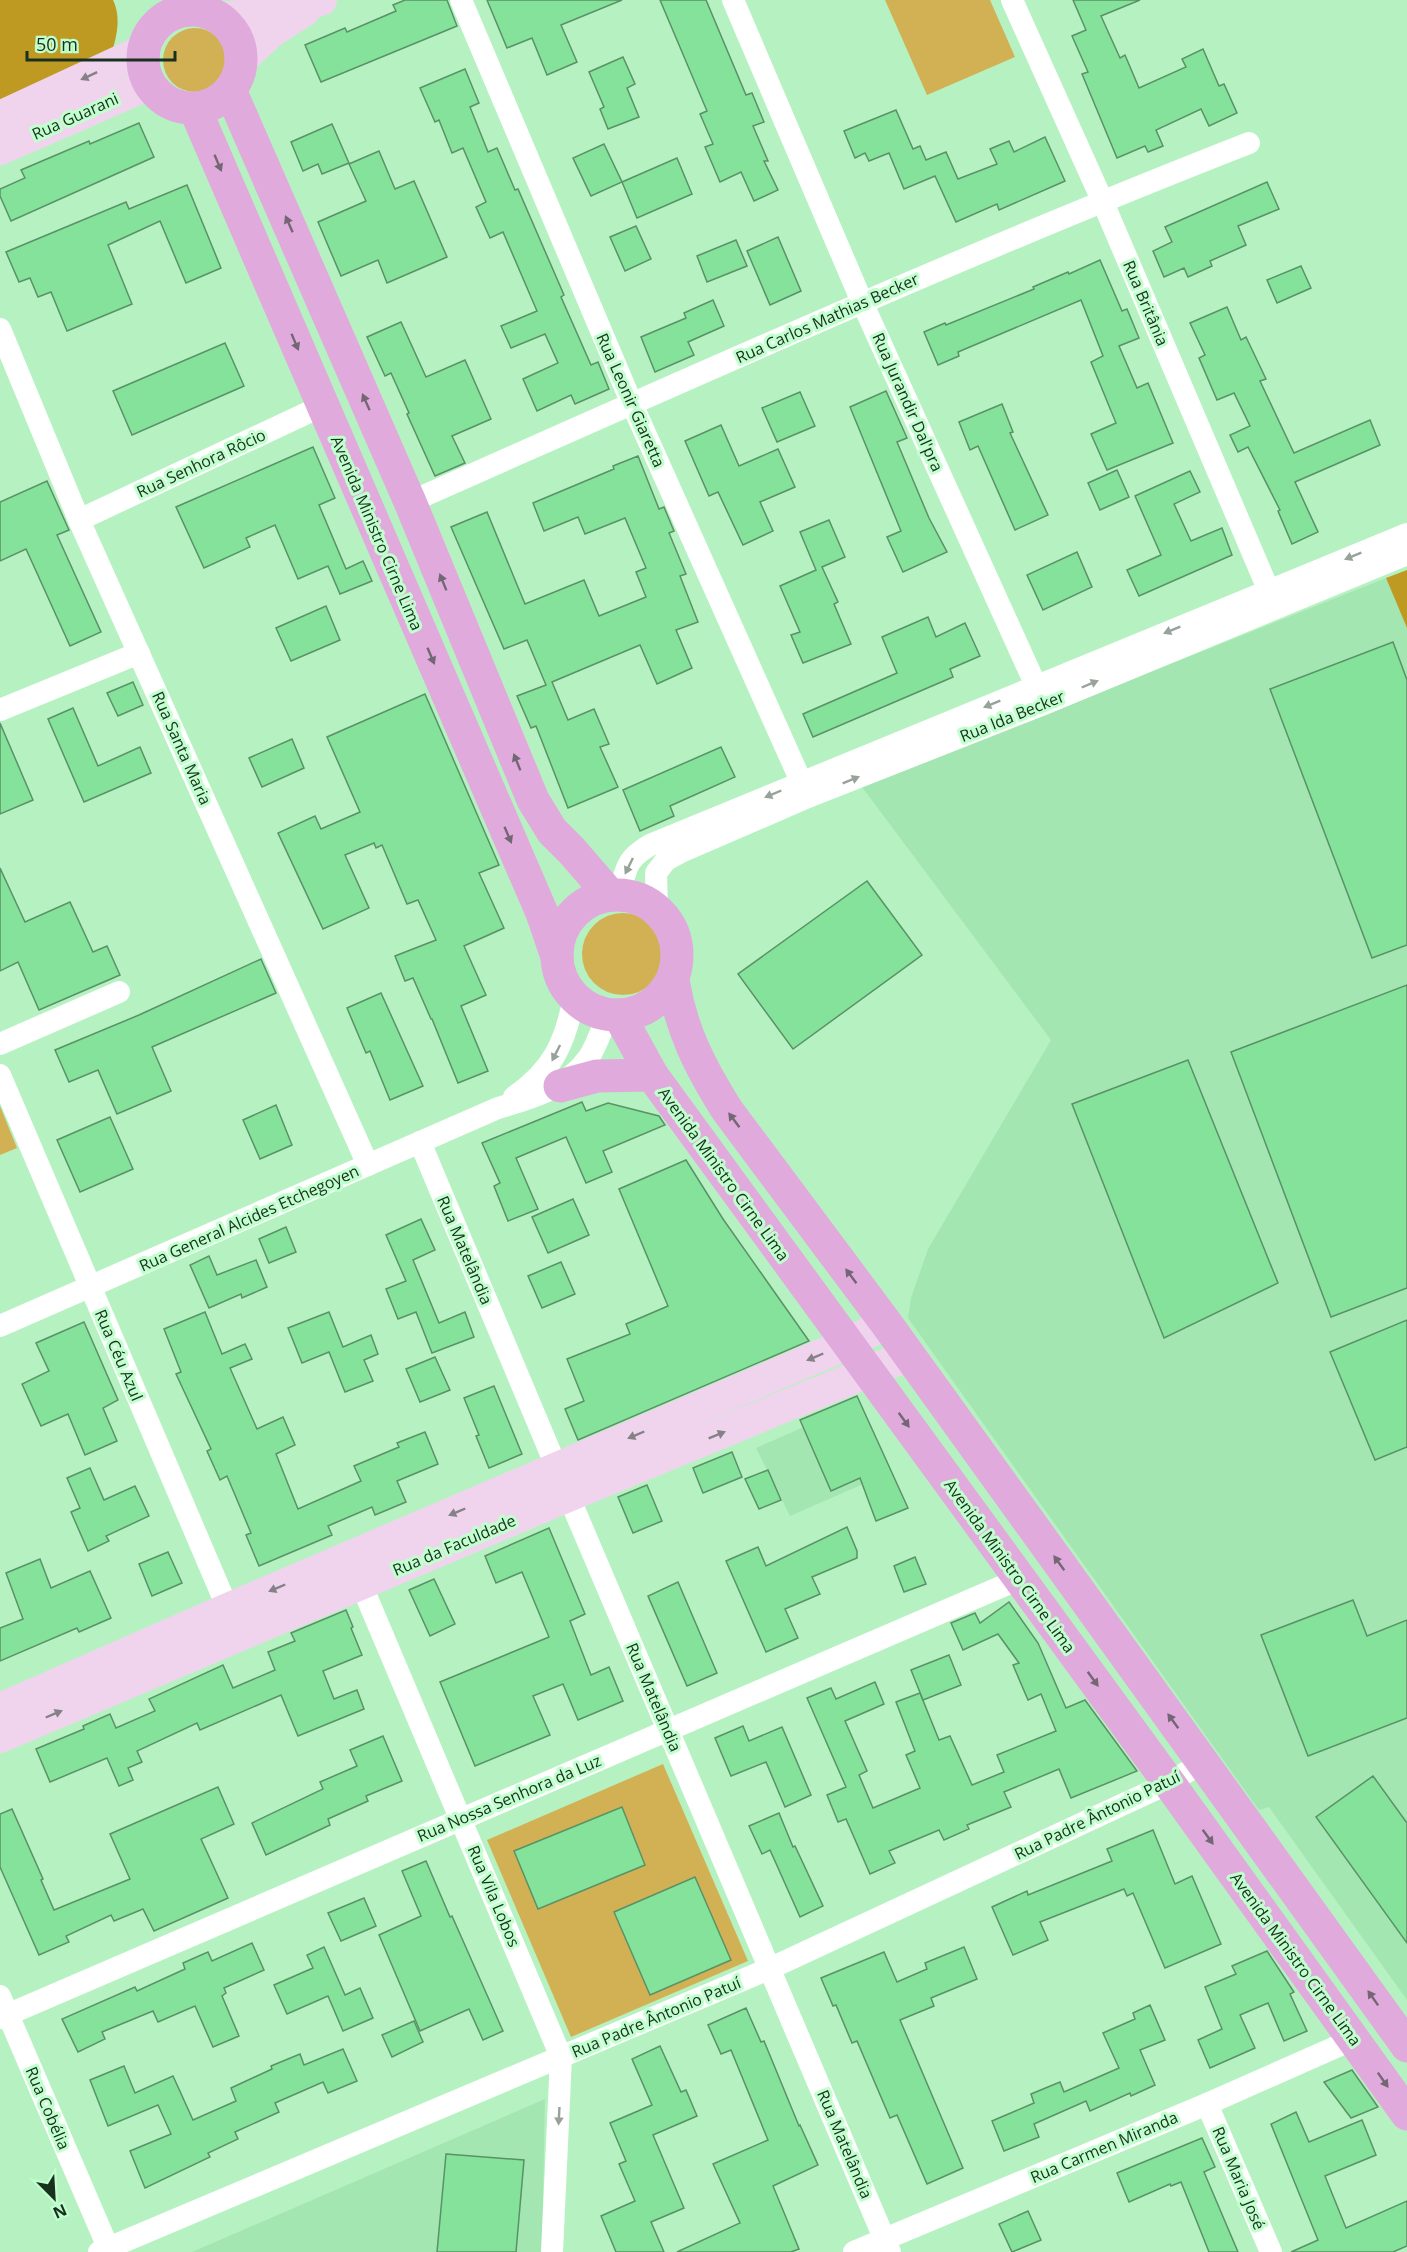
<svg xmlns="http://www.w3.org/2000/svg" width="1407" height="2252" font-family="'Open Sans',sans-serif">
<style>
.built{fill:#a4e6b2}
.green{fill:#d2b154}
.forest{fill:#bf9a22}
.building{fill:#85e29b;stroke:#599266;stroke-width:1.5}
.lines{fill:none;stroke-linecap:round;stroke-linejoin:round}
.street{stroke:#fff;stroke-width:22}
.secondary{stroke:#f0d4ee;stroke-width:32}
.primary{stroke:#e1aadc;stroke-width:33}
.oneway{fill:#848286}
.oneway2{fill:#726773}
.oneway3{fill:#97a29a}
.labels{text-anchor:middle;stroke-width:6;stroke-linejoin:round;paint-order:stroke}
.street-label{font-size:16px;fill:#18301e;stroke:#c2ffce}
</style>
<rect width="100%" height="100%" fill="#b6f2c1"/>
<g class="built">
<path d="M1386,578l21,50v1372l-138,-193 -10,3 -351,-492 3,-20 17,-49 123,-209 -189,-253z"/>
<path d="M847,1408l30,70 -87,38 -34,-68z"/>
<path d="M545,2099l-3,153h-350z"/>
</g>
<g class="green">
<path d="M885,0h105l25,57 -88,38z"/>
<circle cx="195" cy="60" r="32"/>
<circle cx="623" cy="954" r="41"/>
<path d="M0,1106l17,42 -17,7z"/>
<path d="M663,1764l85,197 -177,76 -84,-197z"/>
</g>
<g class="forest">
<path d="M0,0h113c9,19 3,39 -3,58l-110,54z"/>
<path d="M1407,570v58l-21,-50z"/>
</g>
<g class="building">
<path d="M405,0h42l10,26 -136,56 -16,-37 40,-17 2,4 49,-21 -3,-6z"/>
<path d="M487,0h135l-61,25 16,37 -30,13 -15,-37 -25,10z"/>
<path d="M660,0h46l40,95 6,-2 12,29 -11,4 15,35h-4l14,29 -24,11 -13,-29 -21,10 -15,-35 8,-3 -13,-30 7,-3z"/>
<path d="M1073,0h67l-39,16 19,42 5,-3 14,33 47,-21 -4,-8 21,-10 16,37 5,-2 13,29 -28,13 -8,-17 -45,21 7,16 -15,6 -3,-6 -28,12 -35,-84 6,-2 -16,-36 14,-6z"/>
<path d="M623,57l12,27 -8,4 12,29 -31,12 -8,-20 4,-2 -15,-35z"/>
<path d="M465,69l14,34 -9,4 18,45 9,-4 18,42 3,-1 46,106 -3,2 30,68 7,-3 11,27 -34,15 -4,-9 -34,16 -14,-32 35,-16 -13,-29 -34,14 -10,-22 36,-15 -34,-79 -13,6 -14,-31 10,-5 -23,-54 -11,5 -13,-33 -4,2 -15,-34z"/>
<path d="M896,110l17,39 7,-3 6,14 20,-8 12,27 39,-15 -7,-15 19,-8 5,11 31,-15 20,44 -66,29 -2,-6 -41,18 -21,-46 -31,13 -15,-36 -20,8 -4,-8 -10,5 -11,-27z"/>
<path d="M139,123l15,34 -143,64 -11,-25v-7l25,-11 -4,-8 68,-29 1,3z"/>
<path d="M332,124l17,39 -27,11 -4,-10 -15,7 -12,-29z"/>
<path d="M604,144l18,38 -31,14 -18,-38z"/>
<path d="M379,151l16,38 19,-8 33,76 -60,26 -9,-23 -37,16 -23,-54 48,-21 -17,-37z"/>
<path d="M677,158l15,36 -55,24 -15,-36z"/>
<path d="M1267,182l12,27 -41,17 8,19 -36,16 2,5 -24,11 -4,-9 -20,9 -11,-26 19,-9 -7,-15z"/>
<path d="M187,185l34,83 -35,15 -26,-62 -52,24 24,59 -65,27 -16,-39 -13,5 -8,-19 -11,4 -13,-30 120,-50 3,7z"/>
<path d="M636,226l15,33 -26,12 -15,-34z"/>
<path d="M778,237l23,54 -31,14 -23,-54z"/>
<path d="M736,240l11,26 -40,16 -10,-26z"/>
<path d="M1100,260l22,51 5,-2 12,29 -20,8 18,42 11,-5 25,60 -66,27 -16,-36 25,-11 -25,-61 12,-6 -22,-56 -123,52 1,4 -21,9 -14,-33 21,-9 1,2 88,-36 -1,-2 35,-15 1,2z"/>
<path d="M1301,266l10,22 -34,15 -10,-23z"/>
<path d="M713,300l11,26 -36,16 6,13 -39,17 -14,-35 45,-19 -2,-5z"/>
<path d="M1227,307l14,33 5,-3 20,42 -6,2 34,72 76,-33 10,25 -85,37 23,50 -26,12 -14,-33 2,-1 -32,-63 -10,5 -8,-17 20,-9 -16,-33 -17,7 -18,-42 6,-3 -15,-32z"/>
<path d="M401,322l25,55 39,-17 26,59 -39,17 13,27 -30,13 -28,-62 2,-1 -18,-40 -6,3 -18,-39z"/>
<path d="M225,343l19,43 -112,49 -19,-44z"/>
<path d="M886,391l21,47 -10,4 32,76 18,34 -44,20 -16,-35 14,-6 -51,-124z"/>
<path d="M800,392l15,34 -38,16 -15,-34z"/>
<path d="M1002,404l11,28 -3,1 38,82 -33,15 -37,-84 -8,4 -11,-28z"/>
<path d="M721,425l18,41 39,-17 17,38 -35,15 13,29 -30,14 -25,-53 -9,4 -24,-55z"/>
<path d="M313,447l22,51 -16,7 27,64 17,-8 9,20 -32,13 -12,-28 -30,13 -23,-54 -29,13 4,9 -46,21 -28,-61z"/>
<path d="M638,456l21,53 5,-2 10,24 -5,2 17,41 -6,2 18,46 -22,8 16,38 -35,16 -17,-39 -88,37 16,38 26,-11 15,35 -9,3 18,40 -50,21 -32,-82 -5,2 -14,-32 29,-11 -19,-45 -23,9 -53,-122 36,-15 38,92 59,-24 15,36 47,-19 -10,-25 10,-4 -21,-50 -40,16 -7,-17 -34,14 -11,-28 81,-34 -1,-3z"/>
<path d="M1117,470l12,27 -29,13 -12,-27z"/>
<path d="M1190,471l10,21 -26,12 17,37 31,-13 10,27 -93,41 -12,-26 34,-15 -26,-59z"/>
<path d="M47,481l22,49 -12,5 44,97 -31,14 -44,-97 -26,12v-59z"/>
<path d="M829,520l16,37 -23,10 16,35 -4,2 17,40 -48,19 -12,-28 9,-3 -20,-46 36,-16 -16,-38z"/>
<path d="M1077,552l15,35 -49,23 -16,-35z"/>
<path d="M326,606l14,34 -49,21 -15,-33z"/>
<path d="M928,617l8,20 29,-14 15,33 -30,13 3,8 -140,60 -10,-23 94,-41 -15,-36z"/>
<path d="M1393,642l14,38v265l-35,13 -102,-269z"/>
<path d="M133,682l10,23 -25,11 -11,-23z"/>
<path d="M425,694l74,171 -20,8 25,55 -40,18 22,49 -25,11 27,65 -30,12 -26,-64h-1l-18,-41 -8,3 -10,-25 41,-16 -18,-40 -11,4 -25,-59 -6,3 -2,-5 -29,12 24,53 -46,21 -45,-96 37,-17 6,13 39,-17 -33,-75z"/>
<path d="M73,708l25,58 42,-19 11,26 -67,29 -36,-83z"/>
<path d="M0,723l33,77 -33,14z"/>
<path d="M292,739l12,29 -42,19 -13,-29z"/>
<path d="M721,747l14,30 -65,29 4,10 -34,15 -17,-41z"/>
<path d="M0,868l25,54 45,-20 23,50 14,-6 13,29 -81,35 -21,-48 -18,9z"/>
<path d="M867,881l55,74 -129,94 -55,-75z"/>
<path d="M261,959l15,34 -124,54 19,44 -54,23 -19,-44 -29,12 -14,-32 84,-35z"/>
<path d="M1407,985v303l-76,29 -100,-265z"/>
<path d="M381,993l42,93 -33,14 -20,-49 -4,2 -19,-45z"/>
<path d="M1188,1060l90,223 -114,55 -92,-234z"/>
<path d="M582,1102l4,9 22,-8 51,13 6,9 -62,26 9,21 -26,11 -20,-46 -50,21 22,51 -30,12 -14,-35 6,-3 -18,-40z"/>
<path d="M276,1105l16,40 -32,14 -17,-39z"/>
<path d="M110,1117l23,52 -53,23 -23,-52z"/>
<path d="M686,1160l37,59 86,122 -231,99 -13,-31 19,-8 -17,-42 63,-25 -4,-10 42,-18 -49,-117z"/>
<path d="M573,1199l16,36 -41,18 -16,-36z"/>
<path d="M421,1219l14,31 -22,10 26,63 26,-11 9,25 -42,16 -16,-41 -18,7 -12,-30 20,-8 -20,-46z"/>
<path d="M286,1227l10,25 -27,11 -10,-24z"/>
<path d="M209,1256l8,19 39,-15 11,27 -25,11 -1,-4 -32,14 -19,-43z"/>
<path d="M561,1262l14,32 -33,14 -14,-32z"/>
<path d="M205,1312l17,42 23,-10 7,15 -22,9 27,61 26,-12 12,28 -19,9 22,55 63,-28 -7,-15 45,-19 -2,-4 28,-11 13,32 -41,17 9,21 -31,13 -3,-8 -44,19 4,9 -73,31 -13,-31 5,-2 -24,-57 -7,4 -13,-29 4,-2 -35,-75 5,-2 -17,-43z"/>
<path d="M329,1312l14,35 28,-12 7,19 -14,6 9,21 -28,11 -16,-40 -27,11 -14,-35z"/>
<path d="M1407,1320v127l-32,13 -45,-108z"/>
<path d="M84,1322l34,78 -15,8 14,33 -32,14 -17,-41 -27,12 -19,-42 27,-13 -13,-28z"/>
<path d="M435,1357l15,33 -30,12 -14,-33z"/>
<path d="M494,1386l28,68 -33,14 -13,-32 3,-1 -15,-37z"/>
<path d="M857,1396l51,112 -32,13 -16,-43 -29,13 -31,-71z"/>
<path d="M732,1452l10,25 -39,16 -10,-25z"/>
<path d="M90,1468l14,32 31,-14 14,30 -43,20 3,5 -21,10 -17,-39 9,-4 -13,-30z"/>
<path d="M768,1470l13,30 -22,9 -14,-30z"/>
<path d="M647,1485l15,36 -29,12 -15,-36z"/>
<path d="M847,1527l10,24v7l-45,19 8,17 -35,15 13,29 -32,14 -40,-91 32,-14 8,19z"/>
<path d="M549,1528l36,86 -15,7 21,54 18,-8 14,34 -45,19 -15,-36 -30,12 17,39 -75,31 -35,-84 109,-45 -27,-65 -26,11 -11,-27z"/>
<path d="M168,1552l14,31 -30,13 -13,-32z"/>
<path d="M915,1557l11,27 -22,8 -10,-26z"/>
<path d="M40,1559l11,29 39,-17 21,47 -32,14 -2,-4 -77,33v-33l23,-9 -17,-46z"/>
<path d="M434,1579l21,45 -25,12 -21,-46z"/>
<path d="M678,1582l39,91 -30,13 -39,-90z"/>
<path d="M1353,1600l14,36 40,-16v98l-99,38 -47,-121z"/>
<path d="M1009,1602l29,41 28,65 19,-8 52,71 -66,27 -12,-29 -55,23 7,15 -44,18 2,4 -25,11 -5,-10 -50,21 6,12 -25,11 -24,-55 -8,3 -11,-27 19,-8 -39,-89 24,-10 5,11 39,-17 9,22 -39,17 22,50 -8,4 14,33 47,-20 -14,-33 9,-4 -19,-49 24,-9 19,47 11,-4 22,49 32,-13 -7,-17 59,-24 -15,-37 -13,6 -15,-35 6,-2 -21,-29 -35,16 -12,-27 24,-10 5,10z"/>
<path d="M346,1610l7,17 -2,1 11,27 -39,16 11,28 23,-9 7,19 -66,27 -17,-41 -81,35 -3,-7 -60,28 5,11 -14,6 5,12 -14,6 -12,-28 -57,24 -14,-33 48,-20 -1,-3 27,-12 6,14 39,-17 -6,-12 74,-34 10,23 42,-18 -7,-18 27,-11 -4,-8z"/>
<path d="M949,1655l12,30 -38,15 -12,-30z"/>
<path d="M743,1726l6,15 33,-14 29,68 -26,12 -19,-45 -35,14 -16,-38z"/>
<path d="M383,1736l19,45 -36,15 2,5 -40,18 2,6 -64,30 -14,-32 71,-34 -3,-7 37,-16 -7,-16z"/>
<path d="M1373,1776l34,47v120l-91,-126z"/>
<path d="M218,1787l16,37 -33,15 27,59 -74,33 -11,-22 -29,12 -3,-6 -45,21 3,6 -30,13 -39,-88v-53l12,-5 31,70 -2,1 13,30 76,-31 -20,-45z"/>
<path d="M622,1807l23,58 -107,44 -24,-58z"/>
<path d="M779,1813l14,34 2,-1 28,60 -23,11 -30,-67 -8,4 -13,-28z"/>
<path d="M1153,1830l22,54 17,-8 29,68 -56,24 -32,-75 -6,3 -3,-7 -84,33 8,18 -35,15 -21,-48 35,-16 1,4 84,-34 -5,-12z"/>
<path d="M426,1861l24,56 2,-1 51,115 -20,9 -14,-31 -49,22 -41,-96 42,-19 -19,-45z"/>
<path d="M695,1877l36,83 -81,35 -36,-83z"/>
<path d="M364,1898l12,28 -35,15 -13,-28z"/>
<path d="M252,1943l12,27 -40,18 2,5 -4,3 17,40 -26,11 -18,-41 -37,16 -5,-11 -51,21 3,7 -27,13 -16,-33 73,-32 2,4 48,-22 -2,-6 25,-11 4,9z"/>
<path d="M324,1947l21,48 15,-7 13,30 -30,13 -15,-35 -41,18 -13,-29 39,-17 -6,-13z"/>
<path d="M964,1947l13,32 -46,19 3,8 -34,14 63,148 -36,16 -30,-69 -7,3 -33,-77 -5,2 -16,-38 -3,1 -12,-28 63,-26 13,30 30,-13 -2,-6z"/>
<path d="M1267,1951l27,41 -4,2 17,37 -23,10 -16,-38 -28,12 15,33 -45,20 -12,-28 24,-11 -17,-42 31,-13 -4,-8z"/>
<path d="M1150,2005l15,35 -25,10 15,35 -24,11 -1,-3 -40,18 -4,-10 -52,23 5,13 -35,14 -12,-30 42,-18 -3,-9 29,-12 4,10 55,-24 -16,-35 32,-14 -2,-6z"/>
<path d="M746,2008l15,34 3,-1 35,85 1,-1 18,40 -45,21 26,63 -8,3h-114l63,-29 -27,-59 55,-24 -37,-90 -10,4 -13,-29z"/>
<path d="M414,2021l9,21 -31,15 -10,-22z"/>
<path d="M660,2046l21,46 5,-2 11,26 -44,19 31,73 -33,14 13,30h-48l-15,-36 34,-15 -16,-37 7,-3 -16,-38 42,-18 -20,-46z"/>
<path d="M343,2049l14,32 -29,12 -5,-11 -48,21 4,9 -44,20 3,7 -30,14 2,4 -65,31 -15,-37 41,-17 -13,-29 -50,21 -18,-46 34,-14 11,27 38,-17 20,44 43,-19 -5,-13 41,-19 -1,-3 29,-12 4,11z"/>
<path d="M1352,2070l26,37 -27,11 -27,-36z"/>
<path d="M1296,2112l13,30 53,-22 14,35 -51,21 21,52 61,-27v45l-14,6h-102l27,-12 -47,-116z"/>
<path d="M1202,2138l13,29 -11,5 34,80h-29l-28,-70 -10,4 -1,-2 -41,18 -12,-29z"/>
<path d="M446,2154l78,6 -8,92h-79z"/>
<path d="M1028,2211l13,29 -29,12 -13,-28z"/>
</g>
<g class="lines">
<g class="street">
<path d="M461,0l171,404 176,393"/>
<path d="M733,0l129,302 180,397"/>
<path d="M1012,0l90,200 172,403"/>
<path d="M0,329l79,191 289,645"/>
<path d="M410,502c278,-123 555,-248 839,-359"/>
<path d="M79,520l243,-114"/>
<path d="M0,710l139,-57"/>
<path d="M619,894c8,-26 6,-34 31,-49l757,-311"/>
<path d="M657,909l-1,-36 10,-13 15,-8 127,-55 236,-93 363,-150"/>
<path d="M0,1044l119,-52"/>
<path d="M0,1075l234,548"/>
<path d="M514,1097c39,-27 51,-54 60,-99"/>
<path d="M420,1142l157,374 313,736"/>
<path d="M0,1326l498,-218c35,-10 69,-20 91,-51 8,-12 13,-29 19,-42"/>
<path d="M356,1572l205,485 -9,195"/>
<path d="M0,1996l110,256"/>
<path d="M0,2018l1019,-439"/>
<path d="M1207,2104l64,148"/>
<path d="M99,2252l672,-284 398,-185 34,-21"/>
<path d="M854,2252l353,-148 147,-65"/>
</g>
<g class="secondary">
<path d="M220,18l45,-5 56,-13"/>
<path d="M242,59l29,-27 34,-22"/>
<path d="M0,117l142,-66"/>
<path d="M0,149l149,-65"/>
<path d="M0,1709l228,-100 621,-266 37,-20"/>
<path d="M0,1737l568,-241 341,-141"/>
</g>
<g class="primary">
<circle cx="192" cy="59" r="49"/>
<path d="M230,90l180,412 123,298 19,31 20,20 38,44"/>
<path d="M195,109l347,804 15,44"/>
<circle cx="617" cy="955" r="60"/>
<path d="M673,980c8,50 27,87 54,130l159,213 521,723"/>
<path d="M619,1015l33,60 517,708 238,331"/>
<path d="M560,1086l37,-10 55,-1"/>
</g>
</g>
<defs><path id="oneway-solid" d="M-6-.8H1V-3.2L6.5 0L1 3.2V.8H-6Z" transform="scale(1.5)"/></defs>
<g class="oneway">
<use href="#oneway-solid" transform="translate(89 76) rotate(155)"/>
<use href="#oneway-solid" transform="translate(815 1357) rotate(157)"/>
<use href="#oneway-solid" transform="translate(636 1435) rotate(157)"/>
<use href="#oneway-solid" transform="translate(717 1435) rotate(-22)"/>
<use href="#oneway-solid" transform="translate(457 1512) rotate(157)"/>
<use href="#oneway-solid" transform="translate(277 1588) rotate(157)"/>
<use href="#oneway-solid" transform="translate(54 1714) rotate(-23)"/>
</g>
<g class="oneway2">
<use href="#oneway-solid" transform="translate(218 163) rotate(67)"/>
<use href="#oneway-solid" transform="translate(289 224) rotate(-114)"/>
<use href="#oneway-solid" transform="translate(295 342) rotate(67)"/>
<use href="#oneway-solid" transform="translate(366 402) rotate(-114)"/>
<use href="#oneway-solid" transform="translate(443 582) rotate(-112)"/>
<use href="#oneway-solid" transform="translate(431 656) rotate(67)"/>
<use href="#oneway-solid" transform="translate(517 762) rotate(-112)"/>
<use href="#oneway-solid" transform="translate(508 835) rotate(67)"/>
<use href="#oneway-solid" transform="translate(734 1120) rotate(-127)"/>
<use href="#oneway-solid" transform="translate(851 1276) rotate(-127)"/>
<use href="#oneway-solid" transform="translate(904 1420) rotate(54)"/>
<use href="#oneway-solid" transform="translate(1059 1563) rotate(-126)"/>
<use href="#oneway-solid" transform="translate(1093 1679) rotate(54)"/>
<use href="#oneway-solid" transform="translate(1173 1721) rotate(-126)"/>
<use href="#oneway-solid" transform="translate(1208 1837) rotate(54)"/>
<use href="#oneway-solid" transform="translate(1373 1998) rotate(-125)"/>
<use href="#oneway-solid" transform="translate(1383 2080) rotate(55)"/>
</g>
<g class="oneway3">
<use href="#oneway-solid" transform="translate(1353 556) rotate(158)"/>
<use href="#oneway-solid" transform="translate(1172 630) rotate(158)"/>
<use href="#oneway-solid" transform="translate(1090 684) rotate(-23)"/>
<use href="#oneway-solid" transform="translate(992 704) rotate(158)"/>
<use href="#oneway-solid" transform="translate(851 780) rotate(-22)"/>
<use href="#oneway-solid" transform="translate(773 794) rotate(157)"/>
<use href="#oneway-solid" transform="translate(629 866) rotate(116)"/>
<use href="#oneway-solid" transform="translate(556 1053) rotate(117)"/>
<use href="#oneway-solid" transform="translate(559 2116) rotate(93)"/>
</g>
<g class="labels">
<g class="street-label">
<text transform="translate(75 116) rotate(-24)" y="6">Rua Guarani</text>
<text transform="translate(1146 303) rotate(67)" y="6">Rua Britânia</text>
<text transform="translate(827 318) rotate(-24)" y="6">Rua Carlos Mathias Becker</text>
<text transform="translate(631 400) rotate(66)" y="6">Rua Leonir Giaretta</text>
<text transform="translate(908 402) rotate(66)" y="6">Rua Jurandir Dal'pra</text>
<text transform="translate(201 463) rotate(-25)" y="6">Rua Senhora Rôcio</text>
<text transform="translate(377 533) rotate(67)" y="6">Avenida Ministro Cirne Lima</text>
<text transform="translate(1012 716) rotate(-22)" y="6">Rua Ida Becker</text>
<text transform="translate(182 748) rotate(66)" y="6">Rua Santa Maria</text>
<text transform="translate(724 1174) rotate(54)" y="6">Avenida Ministro Cirne Lima</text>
<text transform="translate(249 1218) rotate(-24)" y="6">Rua General Alcides Etchegoyen</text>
<text transform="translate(465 1250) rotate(67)" y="6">Rua Matelândia</text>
<text transform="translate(119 1355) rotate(67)" y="6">Rua Céu Azul</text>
<text transform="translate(454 1545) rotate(-23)" y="6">Rua da Faculdade</text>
<text transform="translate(1010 1566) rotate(54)" y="6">Avenida Ministro Cirne Lima</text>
<text transform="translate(654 1697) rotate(67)" y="6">Rua Matelândia</text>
<text transform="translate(509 1798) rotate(-23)" y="6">Rua Nossa Senhora da Luz</text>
<text transform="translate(1097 1815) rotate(-26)" y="6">Rua Padre Ântonio Patuí</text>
<text transform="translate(494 1896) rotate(67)" y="6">Rua Vila Lobos</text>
<text transform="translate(1296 1959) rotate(54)" y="6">Avenida Ministro Cirne Lima</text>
<text transform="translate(656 2017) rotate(-23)" y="6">Rua Padre Ântonio Patuí</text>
<text transform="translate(48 2108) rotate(67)" y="6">Rua Cobélia</text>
<text transform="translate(845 2144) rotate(67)" y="6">Rua Matelândia</text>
<text transform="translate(1104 2147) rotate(-23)" y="6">Rua Carmen Miranda</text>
<text transform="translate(1239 2178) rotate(67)" y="6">Rua Maria José</text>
</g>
</g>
<g transform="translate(54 2198) rotate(156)" stroke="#c2ffce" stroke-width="4.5" paint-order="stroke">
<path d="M0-4.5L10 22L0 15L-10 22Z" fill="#18301e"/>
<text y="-9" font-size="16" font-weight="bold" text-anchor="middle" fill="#18301e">N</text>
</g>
<path d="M27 51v9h148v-9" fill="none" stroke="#18301e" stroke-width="3"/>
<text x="36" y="51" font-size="18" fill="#18301e" stroke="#c2ffce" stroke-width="4.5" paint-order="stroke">50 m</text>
</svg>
